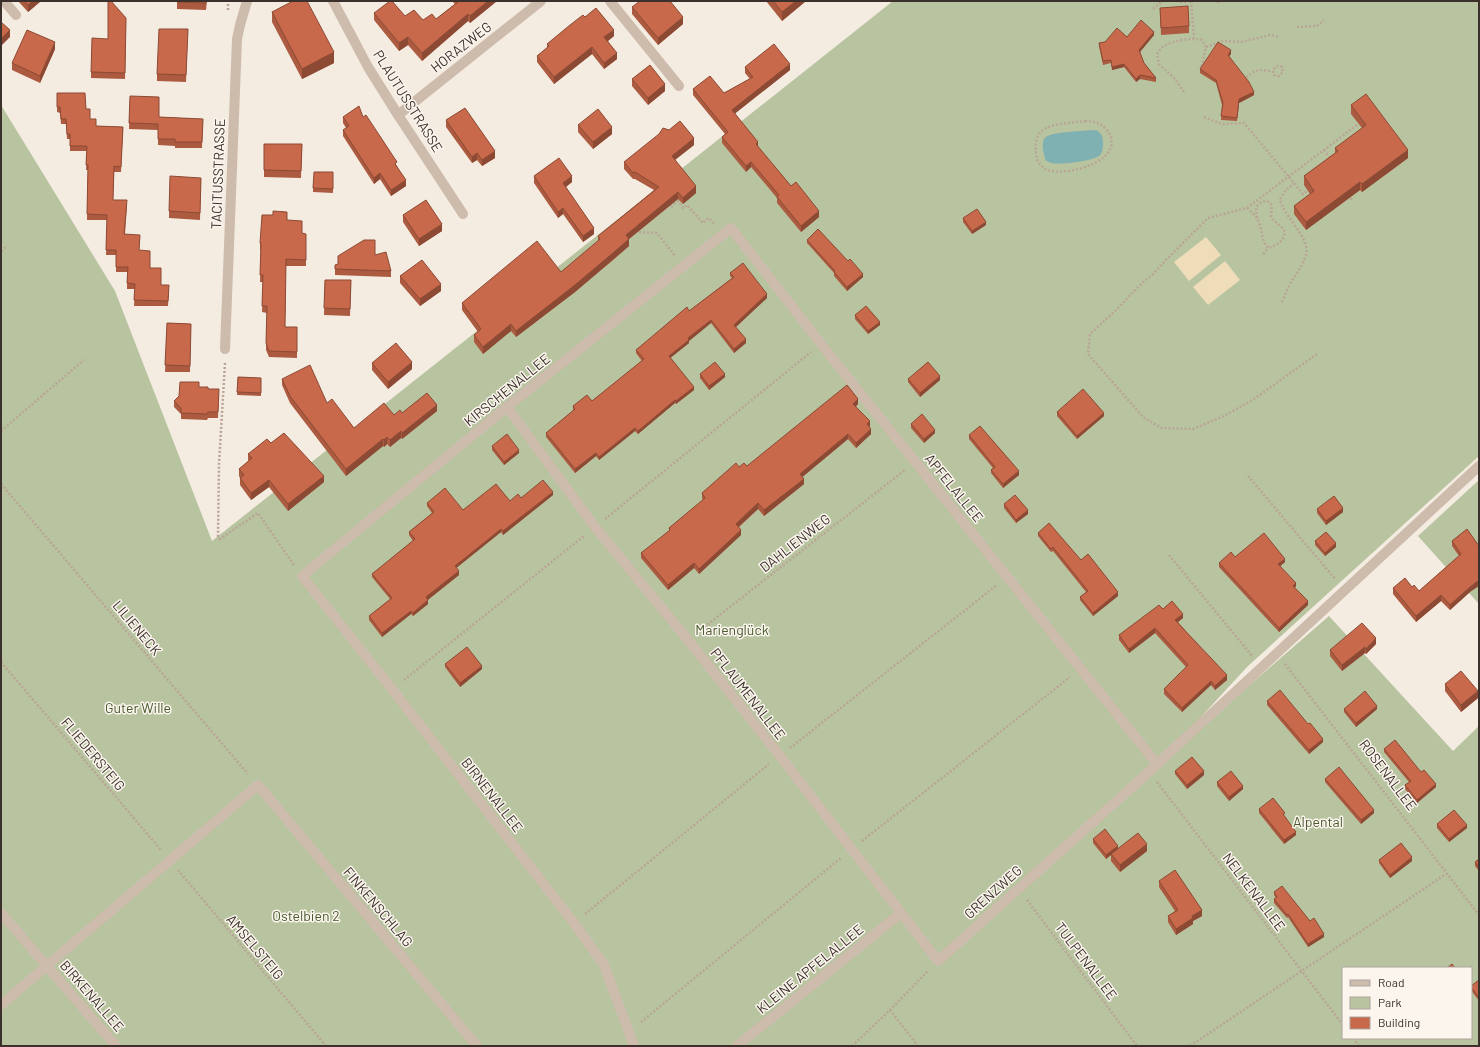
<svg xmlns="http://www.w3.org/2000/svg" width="1480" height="1047" font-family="Barlow,sans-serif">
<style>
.green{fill:#b8c4a0;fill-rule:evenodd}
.sand{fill:#efdcb8}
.water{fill:#7fb0b2}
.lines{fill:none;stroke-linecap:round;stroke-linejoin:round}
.path{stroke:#b9a596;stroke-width:2.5;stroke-dasharray:2 2;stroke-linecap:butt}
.minor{stroke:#cdbbac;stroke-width:10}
.wall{fill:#ac5a40}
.shaded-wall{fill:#8c4a34}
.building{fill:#c8694b;stroke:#8c4a34}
.labels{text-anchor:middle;stroke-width:3;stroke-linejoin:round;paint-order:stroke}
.street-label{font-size:14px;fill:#3b302b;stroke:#fbf5ee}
.park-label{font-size:14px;fill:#4a5a2e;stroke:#fbf5ee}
</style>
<rect width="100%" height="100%" fill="#f4ebe1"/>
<g class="green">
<path d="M893,1h586v455l-232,211 -93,101 175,-152 124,135 26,-25v320h-1478v-941l114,186 97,250zM1343,968h128v70h-128z"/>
<path d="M1479,480v124l-61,-68z"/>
</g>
<g class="sand">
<path d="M1206,237l15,18 -32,26 -15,-19z"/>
<path d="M1225,261l15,19 -32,25 -15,-18z"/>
</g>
<path class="water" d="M1096,130c6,3 7,7 7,13 0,4 0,9 -3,12 -5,6 -40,10 -48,8 -1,0 -5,-2 -6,-2 -2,-6 -5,-16 -2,-22 5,-8 42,-8 52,-9z"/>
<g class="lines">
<g class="path">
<path d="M1176,1l6,1 6,-1"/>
<path d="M1191,1l3,37"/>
<path d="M1218,3l1,-2"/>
<path d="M1153,9l10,-8"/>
<path d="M228,10v-9"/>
<path d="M1297,27l20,-1 7,-6"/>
<path d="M1206,47l17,-6 18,1 29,-7 9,2"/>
<path d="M1243,80c12,-10 14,-12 30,-8l1,3 5,1 4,-4 -1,-5 -3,-1 -4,1 -2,5"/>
<path d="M1184,92l-9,-13 -16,-15 -2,-10c2,-3 4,-6 7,-8 8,-5 29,-9 38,-6l4,7 -5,22"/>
<path d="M1204,117l18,7 22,-1 59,71 5,-4"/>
<path d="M1085,121c9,0 16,2 22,9 22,30 -39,47 -60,40 -4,-2 -6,-5 -9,-8 -11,-40 17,-37 47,-41z"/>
<path d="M1324,150l7,9"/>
<path d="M1351,200l1,-7"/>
<path d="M671,207l7,-6 5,7 4,-3 16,18 6,-5 6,7"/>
<path d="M1247,208c5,4 10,9 12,15 4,9 2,17 9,25l-6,8"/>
<path d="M1257,218l-1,-11c6,-6 11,-9 16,-1l-1,11c4,6 11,9 14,15 -2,10 -7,13 -17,16"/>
<path d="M636,230l2,2 19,1 18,23"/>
<path d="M1,251l6,-5"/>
<path d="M1282,302c3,-7 6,-14 9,-20 6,-9 12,-17 15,-27 5,-17 -23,-39 -26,-56l6,-9 9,-7"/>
<path d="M1317,354l-63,45 -30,17 -31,13 -32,-1 -18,-11 -55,-63 2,-20 25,-23 27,-28 11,-9 12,-13 43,-43 39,-10 110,-83"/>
<path d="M225,363l-6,101 -1,72 2,3 38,-26 36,52"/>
<path d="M1,431l83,-71"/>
<path d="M1248,476l88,104"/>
<path d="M1,484l247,290"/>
<path d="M605,519l206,-167"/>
<path d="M1169,555l84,102"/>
<path d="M698,632l207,-162"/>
<path d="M1,662l160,188"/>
<path d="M1285,664l194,251"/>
<path d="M404,680l180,-144"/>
<path d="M790,748l207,-163"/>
<path d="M1157,782l186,243"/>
<path d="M862,841l208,-164"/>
<path d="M178,870l148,176"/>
<path d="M1027,900l110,146"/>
<path d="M585,914l184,-150"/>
<path d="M890,1010l28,36"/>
<path d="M641,1022l200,-164"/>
<path d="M1353,1038l6,8"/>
<path d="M852,1046l38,-36 38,-39"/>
<path d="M1190,1046l256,-172"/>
</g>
<g class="minor">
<path d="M4,1l12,14"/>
<path d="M333,1l35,66 30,48 65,99"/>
<path d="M610,1l69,85"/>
<path d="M398,115l143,-114"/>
<path d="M225,349l12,-310 3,-14 7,-24"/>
<path d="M507,407l88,120 93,113 92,116 158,205 203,-182 338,-313"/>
<path d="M1,913l115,133"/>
<path d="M1,1005l257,-220 219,261"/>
<path d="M634,1046l-30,-81 -30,-42 -182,-234 -90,-113 205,-169 224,-179 90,116 336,420"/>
<path d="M737,1046l164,-133"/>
</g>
</g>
<g class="wall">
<path d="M18,1h23l-13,11z"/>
<path d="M207,1l-1,9 -29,-1v-7z"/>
<path d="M452,1h45l-27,22 -2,-2 -46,40 -14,-16 -9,6 -25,-31v-7l31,3 18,4 13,-1 19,-15z"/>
<path d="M766,1h40l-24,20z"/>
<path d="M632,7l51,17 -25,21 -26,-31z"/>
<path d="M1160,8l29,18v7l-28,2z"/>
<path d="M272,12l62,51 -32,16 -30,-57z"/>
<path d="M585,17l29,19 -6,5 9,18 -13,10 -12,-15 -38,30 -17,-22v-6l10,-8v-4z"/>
<path d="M126,18l-1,61 -34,-1v-6l17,-33z"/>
<path d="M188,29l-2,53 -29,-1v-7z"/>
<path d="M1154,35l-14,17 4,11 12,15v4l-16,-3 -4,3 -12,-15 -12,3 -1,-7 -8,2 -4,-19v-3l28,-6z"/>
<path d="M55,49l-15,34 -28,-13v-7z"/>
<path d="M1231,54l-2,2 25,39 -15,8 -2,18 -16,-1 1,-15 -6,-22 -16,-10v-4z"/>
<path d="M745,67l45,3 -55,43 23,34 33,39 28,31 -18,15 -24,-29v-5l-26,-31 -5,5 -24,-29v-6l3,-3 -32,-39v-6l31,4 26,-14 -5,-6z"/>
<path d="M632,79l33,12 -17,14 -16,-19z"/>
<path d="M57,93l29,16 4,10 6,7 27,1 -2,45h-7l-1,28 14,5 -2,29 15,6 -1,10 22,35 8,5 -1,16h-34l1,-17h-8v-17h-11v-17h-10l1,-35h-20l1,-50h-2l1,-19h-17v-12h-3l-1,-15h-5l-1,-11 -3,-1z"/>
<path d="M130,96l29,21 44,2 -1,29h-27v-2l-17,-1v-15l-29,-1z"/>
<path d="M1351,105l57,53 -46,34 -2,-2 -54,40 -12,-16v-8l16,-12 -6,-9v-9l31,-23v-5l27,-20 -11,-14z"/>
<path d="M343,117h20l34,49 9,20 -15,10 -11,-17 -6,5 -31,-48v-6l3,-2 -3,-5z"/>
<path d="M446,120l49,38 -13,8 -5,-6 -5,3 -26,-36z"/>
<path d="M578,125l34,9 -19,15 -15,-17z"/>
<path d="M264,144h38l-1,34 -37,-1z"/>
<path d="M694,145l-19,15 21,33 -13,11 -5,-5 -49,40v7l-16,14 -38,32 -59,45 -5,-6 -28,23 -9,-12v-7l4,-3 -16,-22v-7l99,-31 37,-31v-5l56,-46 -19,-11h-2l-9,-10v-7z"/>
<path d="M333,172v21l-20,-1v-4z"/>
<path d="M534,176l38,6 -6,5 28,47 -11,8 -20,-28 -5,4 -24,-35z"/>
<path d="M201,178l-1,42 -31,-2v-7z"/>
<path d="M403,215l39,16 -23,15 -16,-24z"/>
<path d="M963,218l23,7 -14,9 -9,-12z"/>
<path d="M287,220l15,13 4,1v32h-20l-1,61h12v31l-28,-1 -3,-7 1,-37 -5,-1 1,-30h-3l1,-32h-1v-7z"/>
<path d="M807,240l56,37 -16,14 -13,-15v-3l-27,-30z"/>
<path d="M375,255l16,16v6l-56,-2v-10z"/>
<path d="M730,273l37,25 -32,29 11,16 -12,10 -23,-30 -22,18v2l-19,15 24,32 -18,14 -1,-1 -37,31 -3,-3 -36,29 -3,-4 -21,17 -29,-36v-4l28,-23h-1v-4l19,-5 50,-40 -6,-8v-3l53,-39 43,-33 -2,-2z"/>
<path d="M400,276l41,15 -21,15 -20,-23z"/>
<path d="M325,280h26l-1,36 -26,-1z"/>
<path d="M855,315l25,10 -12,9 -13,-15z"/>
<path d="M167,323l24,1 -1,48h-25z"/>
<path d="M372,363l40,6 -24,20 -16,-19z"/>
<path d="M700,374l25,3 -16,13 -9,-12z"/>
<path d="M238,377l23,1v18l-24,-1z"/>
<path d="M282,379l45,24 27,25 40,-13 8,-2 35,-2 -35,28 -1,-1 -11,9 -3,-3 -3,3 -1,-1 -37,30 -56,-73 -8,-18z"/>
<path d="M908,379l32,1 -20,17 -12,-15z"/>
<path d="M199,387l9,2h11l-1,29h-10l-1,2 -26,-1v-5l-7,-7v-6z"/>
<path d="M858,404l-2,3 14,19 -1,1 2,7 -15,14 -8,-9 -46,38 2,7 -40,32 -6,-7 -19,18 2,8 -42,39 -5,-6 -26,22 -27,-32v-5l28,-22v-3l34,-28 -1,-2v-5l37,-26 8,-1z"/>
<path d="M1057,412l47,4 -27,23 -20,-23z"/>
<path d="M911,424l24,9 -11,10 -13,-15z"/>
<path d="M969,435l50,40 -16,13 -12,-15v-3l2,-2 -24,-29z"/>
<path d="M271,443l53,39 -36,29 -19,-24 -18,13 -11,-15v-7l-1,-2v-7l10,-8 -1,-1v-6z"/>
<path d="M492,446l27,7 -15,12 -12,-15z"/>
<path d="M553,495l-50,40 -2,-3 -45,36 3,7 -31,25v4l-15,12 -2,-2 -29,23 -13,-17v-4l21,-17 -18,-22v-3l41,-33 -4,-6v-3l23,-19 -5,-7v-3l36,7 47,-9 11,-3z"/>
<path d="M1004,504l24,10 -12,9 -12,-15z"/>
<path d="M1317,509l26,3 -17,13 -9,-12z"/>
<path d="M1467,529l3,63 -20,18 -9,-9 -25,21 -23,-28v-6l19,-1 7,4 40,-35 -7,-10v-5z"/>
<path d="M1038,533l43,27 37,36 -25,20 -13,-16v-3l6,-5 -33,-41 -2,1 -13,-16z"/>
<path d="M1315,541l21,6 -11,9 -10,-11z"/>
<path d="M1235,557l50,5 -5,4 16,20 -1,2 13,17 -29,27 -60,-65v-4z"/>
<path d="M1163,609l20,9 -5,4 49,58 -12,10 -4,-5 -29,27 -18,-18v-5l22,-22 -31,-34 -26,20 -10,-13v-5z"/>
<path d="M1376,644l-10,10 -1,-1 -23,18 -12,-15v-6z"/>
<path d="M445,664l37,5 -22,18 -15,-20z"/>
<path d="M1445,684l33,14 -17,14 -16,-21z"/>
<path d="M1267,701l56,41 -14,12 -42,-49z"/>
<path d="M1344,709h33l-21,18 -12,-15z"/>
<path d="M1384,749l52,38 -19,16 -12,-14v-4l4,-3 -25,-30z"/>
<path d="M1175,771l29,4 -17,14 -12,-15z"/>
<path d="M1325,779l49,34 -13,11 -36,-42z"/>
<path d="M1217,782l26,7 -14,12 -12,-15z"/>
<path d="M1259,809l25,7 12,19 -12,9 -25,-31z"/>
<path d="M1437,824l30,4 -18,14 -12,-14z"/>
<path d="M1093,839l25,9 29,3 -27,21 -9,-11v-6l-5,4 -13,-16z"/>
<path d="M1479,859v12l-4,-5v-4z"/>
<path d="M1379,860l33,1 -22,17 -11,-15z"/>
<path d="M1159,881l43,35 -9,5v3l-17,11 -8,-13v-6l7,-5 -16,-24z"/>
<path d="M1274,892l50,45 -16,10 -20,-30 -1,1 -13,-15v-4l2,-1 -2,-3z"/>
<path d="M1479,980v21l-8,-11v-4z"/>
</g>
<g class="shaded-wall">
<path d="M33,1h8l-13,11v-7z"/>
<path d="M488,1h9l-27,22v-7z"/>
<path d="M796,1h10l-24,20v-9z"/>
<path d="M468,14v7l-46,40v-8z"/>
<path d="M683,17v7l-25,21v-7z"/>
<path d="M10,30v7l-9,9v-7z"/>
<path d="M614,30v6l-10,8v-7z"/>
<path d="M1154,32v3l-15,18v-3z"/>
<path d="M408,37v8l-9,6v-8z"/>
<path d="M55,42v7l-15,34v-7z"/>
<path d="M592,47v7l-38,30v-7z"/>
<path d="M1231,50v4l-3,4v-3z"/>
<path d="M334,52v11l-32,16v-10z"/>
<path d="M617,53v6l-13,10v-6z"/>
<path d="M790,64v6l-58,46v-6z"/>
<path d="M1124,64v3l-12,3v-3z"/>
<path d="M1140,75v4l-4,3v-3z"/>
<path d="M665,84v7l-17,14v-7z"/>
<path d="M1254,92v3l-15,8 -2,18 2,-22z"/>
<path d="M612,127v7l-19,15v-7z"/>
<path d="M694,138v7l-22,17v-6z"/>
<path d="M758,142v6l-2,-4z"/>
<path d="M1408,150v8l-46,34v-8z"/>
<path d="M495,151v7l-13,8v-6z"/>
<path d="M477,153v7l-5,3v-6z"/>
<path d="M751,162v5l-5,5v-6z"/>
<path d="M380,173v6l-6,5v-6z"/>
<path d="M572,176v6l-9,7v-6z"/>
<path d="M406,180v6l-15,10v-6z"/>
<path d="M1360,182v8l-54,40v-8z"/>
<path d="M696,186v7l-13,11v-6z"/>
<path d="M678,192v7l-49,40v7l-54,46 -59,45v-6l110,-96z"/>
<path d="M563,208v6l-5,4v-6z"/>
<path d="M819,211v6l-18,15v-6z"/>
<path d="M986,222v3l-14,9v-3z"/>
<path d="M442,224v7l-23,15v-7z"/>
<path d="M594,228v6l-11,8v-6z"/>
<path d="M863,274v3l-16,14v-4z"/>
<path d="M441,284v7l-21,15v-7z"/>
<path d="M767,294v4l-33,31v-4z"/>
<path d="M711,320v3l-22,18v2l-20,16v-3l19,-18z"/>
<path d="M880,322v3l-12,9v-3z"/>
<path d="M511,324v7l-28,23v-7z"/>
<path d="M746,339v4l-12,10v-4z"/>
<path d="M412,362v7l-24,20v-7z"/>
<path d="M725,374v3l-16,13v-4z"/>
<path d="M940,376v4l-20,17v-4z"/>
<path d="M694,387v3l-18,14v-3z"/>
<path d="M858,399v5l-5,5v-5z"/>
<path d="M675,400v3l-37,31v-3z"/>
<path d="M437,405v6l-35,28v-6z"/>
<path d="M1104,413v3l-27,23v-3z"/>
<path d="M870,421v5l-3,3v-5z"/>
<path d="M635,428v3l-36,29v-3z"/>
<path d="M871,429v5l-15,14v-5z"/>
<path d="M935,430v3l-11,10v-4z"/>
<path d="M401,431v7l-11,9v-7z"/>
<path d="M848,434v5l-48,40v-5z"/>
<path d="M387,437v7l-3,3v-7z"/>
<path d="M383,439v7l-37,30v-7z"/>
<path d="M519,450v3l-15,12v-3z"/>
<path d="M596,453v3l-21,17v-4z"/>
<path d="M1019,471v4l-16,13v-4z"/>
<path d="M324,476v6l-36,29v-7z"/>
<path d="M804,479v5l-40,32v-6z"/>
<path d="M269,480v7l-18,13v-7z"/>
<path d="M553,492v3l-50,40v-4z"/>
<path d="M758,503v6l-22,20v-5z"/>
<path d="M1343,508v4l-17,13v-4z"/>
<path d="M1028,510v4l-12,9v-3z"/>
<path d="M501,529v3l-46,37v-3z"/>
<path d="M741,530v5l-42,39v-5z"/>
<path d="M1336,543v4l-11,9v-3z"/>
<path d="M1285,559v3l-7,6v-4z"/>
<path d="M694,563v5l-26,22v-5z"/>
<path d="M459,571v4l-33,26v-4z"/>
<path d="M1479,580v6l-9,6 -20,18v-5l20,-18z"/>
<path d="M1296,583v3l-3,3v-3z"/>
<path d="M1118,592v4l-25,20v-3z"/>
<path d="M1441,595v6l-25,21v-6z"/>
<path d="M428,600v4l-15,12v-3z"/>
<path d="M1308,601v4l-29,27v-4z"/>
<path d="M411,611v3l-29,23v-4z"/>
<path d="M1183,614v4l-8,6v-4z"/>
<path d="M1155,628v5l-26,20v-4z"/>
<path d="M1376,638v6l-10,10v-5z"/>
<path d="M1365,647v6l-23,18v-6z"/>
<path d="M482,666v3l-22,18v-4z"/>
<path d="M1227,675v5l-12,10v-4z"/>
<path d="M1211,681v4l-29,27v-4z"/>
<path d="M1478,691v7l-17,14v-7z"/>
<path d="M1377,706v3l-21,18v-4z"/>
<path d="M1323,739v3l-14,12v-4z"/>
<path d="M1204,771v4l-17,14v-4z"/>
<path d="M1436,784v3l-19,16v-3z"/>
<path d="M1243,786v3l-14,12v-4z"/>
<path d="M1374,810v3l-13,11v-4z"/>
<path d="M1467,825v3l-18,14v-3z"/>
<path d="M1296,832v3l-12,9v-4z"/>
<path d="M1147,844v7l-27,21v-7z"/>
<path d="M1118,846v3l-12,10v-4z"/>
<path d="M1412,857v4l-22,17v-3z"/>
<path d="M1202,910v6l-9,5v3l-17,11v-6l16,-13z"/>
<path d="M1324,934v3l-16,10v-3z"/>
</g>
<g class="building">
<path d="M24,1h9l-5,4z"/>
<path d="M108,1h3l15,17 -1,55 -34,-1 1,-34 16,1z"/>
<path d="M177,1h29v2l-29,-1z"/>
<path d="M293,1h14l27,51 -32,17 -30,-57z"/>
<path d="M390,1h2l13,15 9,-6 9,10 9,-6 4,5 22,-17v-1h30l-18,15 -2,-2 -46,39 -14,-16 -9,6 -25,-30z"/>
<path d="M640,1h30l13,16 -25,21 -26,-31z"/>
<path d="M773,1h23l-14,11z"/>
<path d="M1188,6l1,20 -28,2 -1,-20z"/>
<path d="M596,8l18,22 -10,7 13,16 -13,10 -12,-16 -38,30 -17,-21 12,-10 -2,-2 23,-19 13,-10 2,2z"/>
<path d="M1141,20l13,12 -15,18 5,13 12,15 -16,-3 -4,4 -12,-15 -12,3 -1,-7 -8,1 -4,-18 6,-1 12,-14 10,9z"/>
<path d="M1,22l9,8 -9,9z"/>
<path d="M159,29h29l-2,46 -29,-1z"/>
<path d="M27,30l28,12 -15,34 -28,-13z"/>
<path d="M1218,42l13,8 -3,5 21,27 5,10 -15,7 -2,19 -16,-2 2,-13 -7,-23 -16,-11z"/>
<path d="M774,44l16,20 -58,46 26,32 -2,2 35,42 5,-4 23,29 -18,15 -24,-29 2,-2 -28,-33 -5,4 -24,-29 6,-5 -35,-43 17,-13 14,17 29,-16 -8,-10z"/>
<path d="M650,65l15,19 -17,14 -16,-19z"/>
<path d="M57,93h28l1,16h4v10h6v7l27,1 -2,40 -7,-1 -1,34h14l-3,34 16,1 -1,15 11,1v17h11v17h8l-1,16 -34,-1 1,-16 -8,-1 1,-16h-12v-17h-10l1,-35 -20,-1 1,-49h-2l1,-19h-17v-12h-3l-1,-15h-5l-1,-12h-3z"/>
<path d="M1366,94l42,56 -46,34 -2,-2 -54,40 -12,-16 20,-15 -10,-15 34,-25 -3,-3 31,-23 -15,-20z"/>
<path d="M130,96l29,1v20l44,2 -1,23h-27v-3h-17v-15l-29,-1z"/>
<path d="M359,106l4,11 3,-2 31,47 -2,2 11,16 -15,10 -11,-17 -6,5 -31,-48 6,-4 -6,-9z"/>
<path d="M465,108l30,43 -13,9 -5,-7 -5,4 -26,-37z"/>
<path d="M598,109l14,18 -19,15 -15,-17z"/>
<path d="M680,121l14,17 -22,18 24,30 -13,12 -5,-6 -52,43 3,4 -16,14 -38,32 -59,46 -5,-7 -28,23 -9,-12 7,-6 -19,-26 75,-62 24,31 39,-33 -2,-3 61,-49 -24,-15 -2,1 -9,-11 35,-28 4,-6 6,2z"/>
<path d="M264,144h38l-1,27 -37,-1z"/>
<path d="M559,158l13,18 -9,7 31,45 -11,8 -20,-28 -5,4 -24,-36z"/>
<path d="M314,172h19v17l-20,-1z"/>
<path d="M170,176l31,2 -1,35 -31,-2z"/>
<path d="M426,200l16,24 -23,15 -16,-24z"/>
<path d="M977,209l9,13 -14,9 -9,-13z"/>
<path d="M273,211l14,1v8l15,1v12l4,1v26l-20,-1 -1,68h12v25l-28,-1 -3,-8 1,-37h-5l1,-31h-3l1,-32h-1l2,-28h11z"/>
<path d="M818,229l30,32 2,-2 13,15 -16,13 -13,-15 1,-1 -28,-31z"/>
<path d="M364,240h11v15l11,-3 5,19 -56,-2v-4l3,-1v-8z"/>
<path d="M422,260l19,24 -21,15 -20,-23z"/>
<path d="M743,263l24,31 -33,31 12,14 -12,10 -23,-29 -23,18 1,2 -20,16 25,31 -18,14 -1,-1 -37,31 -3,-3 -36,29 -3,-4 -21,16 -29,-36 29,-24 -2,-3 14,-11 5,6 52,-42 -8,-9 51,-43 2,4 45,-34 -4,-4z"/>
<path d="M325,280h26l-1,29 -26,-1z"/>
<path d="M866,306l14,16 -12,9 -13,-16z"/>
<path d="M167,323l24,1 -1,42 -25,-1z"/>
<path d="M396,343l16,19 -24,20 -16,-19z"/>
<path d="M715,362l10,12 -16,12 -9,-12z"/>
<path d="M928,362l12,14 -20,17 -12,-14z"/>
<path d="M310,365l17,38 5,-4 22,29 30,-25 10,12 6,-5 2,3 25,-20 10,12 -35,28 -1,-2 -11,9 -3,-3 -3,3 -1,-1 -37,30 -56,-73 -8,-17z"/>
<path d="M238,377l23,1v15l-24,-1z"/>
<path d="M180,382h19v5h9v2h11l-1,23h-10l-1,2 -26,-1v-5l-7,-7 5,-5z"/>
<path d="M847,385l11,14 -5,5 17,17 -3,3 4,5 -15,14 -8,-9 -48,40 4,5 -40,31 -6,-7 -22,21 5,6 -42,39 -5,-6 -26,22 -27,-32 29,-23 -1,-2 36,-30 -3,-5 34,-30 3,4 5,-4 3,3z"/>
<path d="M1083,389l21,24 -27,23 -20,-24z"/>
<path d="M922,414l13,16 -11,9 -13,-15z"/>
<path d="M980,426l39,45 -16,13 -12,-14 4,-3 -26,-32z"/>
<path d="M284,433l40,43 -36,28 -19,-24 -18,13 -11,-15 4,-3 -5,-6 13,-11 -4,-4 19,-15 4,4z"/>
<path d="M507,434l12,16 -15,12 -12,-16z"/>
<path d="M543,480l10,12 -50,39 -2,-2 -46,37 4,5 -33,26 2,3 -15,13 -2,-2 -29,22 -13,-17 23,-18 -20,-24 43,-35 -6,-7 25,-20 -7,-9 18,-15 18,22 33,-26 14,17 8,-7 3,4z"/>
<path d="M1015,495l13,15 -12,10 -12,-16z"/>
<path d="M1334,496l9,12 -17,13 -9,-12z"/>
<path d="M1049,523l32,37 7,-6 30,38 -25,21 -13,-16 8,-6 -35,-44 -2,2 -13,-16z"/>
<path d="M1467,529l12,17v18l-1,1h1v15l-9,7 -20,18 -9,-10 -25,21 -23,-28 12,-10 7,9 2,-2 5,6 42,-37 -9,-13z"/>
<path d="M1326,532l10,11 -11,10 -10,-12z"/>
<path d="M1264,533l21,26 -7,5 18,19 -3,3 15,15 -29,27 -60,-65 12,-11 4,5z"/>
<path d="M1172,601l11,13 -8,6 52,55 -12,11 -4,-5 -29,27 -18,-19 24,-24 -33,-37 -26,21 -10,-14 40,-30 4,4z"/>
<path d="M1362,623l14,15 -10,11 -1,-2 -23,18 -12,-15z"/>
<path d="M467,647l15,19 -22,17 -15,-19z"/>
<path d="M1461,671l17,20 -17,14 -16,-21z"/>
<path d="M1280,690l28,34 2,-1 13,16 -14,11 -42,-49z"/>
<path d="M1365,691l12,15 -21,17 -12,-14z"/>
<path d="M1395,740l26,32 3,-2 12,14 -19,16 -12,-15 6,-4 -27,-32z"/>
<path d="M1192,757l12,14 -17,14 -12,-14z"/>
<path d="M1339,767l35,43 -13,10 -36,-41z"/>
<path d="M1231,771l12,15 -14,11 -12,-15z"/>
<path d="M1273,798l12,15 -2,1 13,18 -12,8 -25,-31z"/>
<path d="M1454,810l13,15 -18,14 -12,-15z"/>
<path d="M1105,829l13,17 -12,9 -13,-16z"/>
<path d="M1138,833l9,11 -27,21 -9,-11z"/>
<path d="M1401,843l11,14 -22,18 -11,-15z"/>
<path d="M1479,859v8l-4,-5z"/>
<path d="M1175,870l27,40 -10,6 1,2 -17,11 -8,-13 10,-6 -19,-29z"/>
<path d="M1282,886l28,35 4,-3 10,16 -16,10 -20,-30 -1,1 -13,-16 3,-2 -3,-5z"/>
<path d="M1452,964l3,4h-8z"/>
<path d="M1479,980v18l-8,-11v-1z"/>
</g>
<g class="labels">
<g class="street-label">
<text transform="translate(461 47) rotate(-38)" y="5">HORAZWEG</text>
<text transform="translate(408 101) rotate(58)" y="5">PLAUTUSSTRASSE</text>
<text transform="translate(218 174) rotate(-88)" y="5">TACITUSSTRASSE</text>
<text transform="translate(507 390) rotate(-39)" y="5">KIRSCHENALLEE</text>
<text transform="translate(954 488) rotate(51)" y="5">APFELALLEE</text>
<text transform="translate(795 543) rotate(-38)" y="5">DAHLIENWEG</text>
<text transform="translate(137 628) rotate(50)" y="5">LILIENECK</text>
<text transform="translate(748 694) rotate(52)" y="5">PFLAUMENALLEE</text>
<text transform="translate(93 754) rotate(50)" y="5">FLIEDERSTEIG</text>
<text transform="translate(1388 775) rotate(53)" y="5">ROSENALLEE</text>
<text transform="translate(492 795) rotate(52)" y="5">BIRNENALLEE</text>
<text transform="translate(993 892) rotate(-42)" y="5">GRENZWEG</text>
<text transform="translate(1254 892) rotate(53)" y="5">NELKENALLEE</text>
<text transform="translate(378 907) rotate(50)" y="5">FINKENSCHLAG</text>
<text transform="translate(255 947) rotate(50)" y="5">AMSELSTEIG</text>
<text transform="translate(1086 961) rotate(53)" y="5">TULPENALLEE</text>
<text transform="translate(810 969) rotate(-39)" y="5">KLEINE APFELALLEE</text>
<text transform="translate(92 996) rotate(49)" y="5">BIRKENALLEE</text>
</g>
<g class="park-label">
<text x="732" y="635">Marienglück</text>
<text x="138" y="713">Guter Wille</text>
<text x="1318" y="827">Alpental</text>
<text x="306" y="921">Ostelbien 2</text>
</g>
</g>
<rect width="1480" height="1047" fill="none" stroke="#3b302b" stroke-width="4"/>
<rect x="1342" y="967" width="130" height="72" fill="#fbf5ee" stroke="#aea6a0"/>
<rect x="1350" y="980" width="20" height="6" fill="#cdbbac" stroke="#aea6a0"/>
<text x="1378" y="987" font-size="12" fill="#3b302b">Road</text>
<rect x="1350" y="997" width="20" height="12" fill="#b8c4a0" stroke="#aea6a0"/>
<text x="1378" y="1007" font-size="12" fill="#3b302b">Park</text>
<rect x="1350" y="1017" width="20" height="12" fill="#c8694b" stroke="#aea6a0"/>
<text x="1378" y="1027" font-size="12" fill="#3b302b">Building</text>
</svg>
